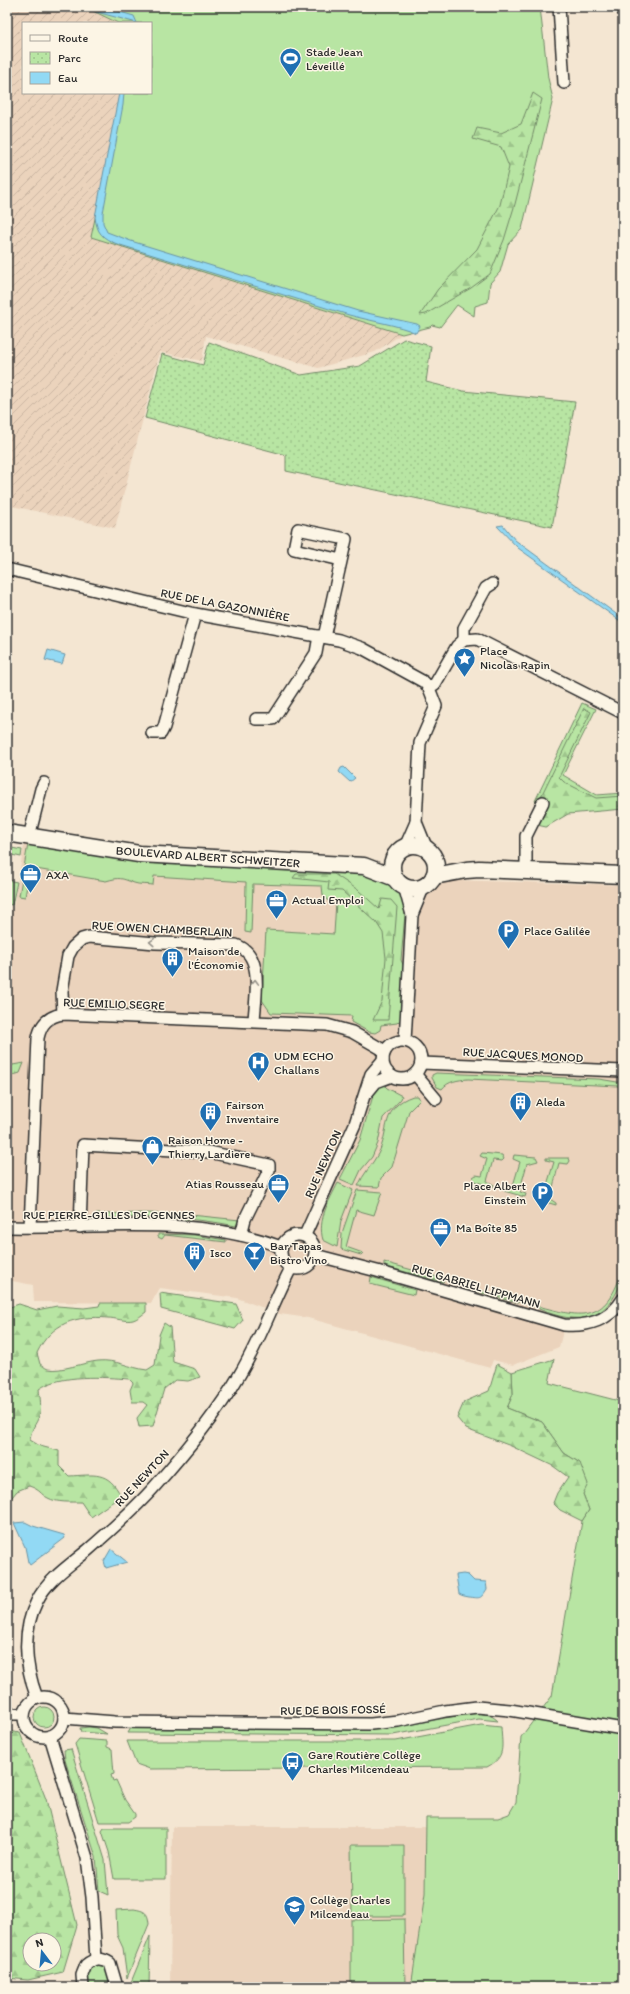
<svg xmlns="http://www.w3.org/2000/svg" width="630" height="1994" font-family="Itim,sans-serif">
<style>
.built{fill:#ebd3bc}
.industrial{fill:url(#industrial-furrows)}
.grass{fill:#b8e5a3;stroke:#728867}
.forest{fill:url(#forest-firs);stroke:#728867;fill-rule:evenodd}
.park{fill:url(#park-dots);stroke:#728867}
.water{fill:#92d9f4;stroke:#6993a4}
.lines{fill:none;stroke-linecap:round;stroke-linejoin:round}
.minor-casing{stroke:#2b2b2b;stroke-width:14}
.secondary-casing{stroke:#2b2b2b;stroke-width:19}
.minor{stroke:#fcf5e5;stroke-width:11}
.secondary{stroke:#fcf5e5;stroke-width:16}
.oneway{stroke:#949088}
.labels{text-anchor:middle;stroke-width:3;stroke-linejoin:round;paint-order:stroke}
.poi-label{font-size:12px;fill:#2b2b2b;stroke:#fcf5e5;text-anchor:start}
.street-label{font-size:12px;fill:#2b2b2b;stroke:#fcf5e5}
</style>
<defs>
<pattern id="industrial-furrows" width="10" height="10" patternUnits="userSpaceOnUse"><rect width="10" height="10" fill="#ebd3bc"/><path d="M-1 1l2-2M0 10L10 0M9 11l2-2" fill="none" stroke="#cab5a2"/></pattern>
<pattern id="forest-firs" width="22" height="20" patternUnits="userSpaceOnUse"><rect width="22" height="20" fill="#b8e5a3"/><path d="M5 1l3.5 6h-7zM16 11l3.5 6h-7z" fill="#9ec58c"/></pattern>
<pattern id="park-dots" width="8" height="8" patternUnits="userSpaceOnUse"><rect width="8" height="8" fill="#b8e5a3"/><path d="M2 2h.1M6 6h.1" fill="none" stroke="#9ec58c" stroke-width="1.8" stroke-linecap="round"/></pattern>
</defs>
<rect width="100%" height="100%" fill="#f4e6d2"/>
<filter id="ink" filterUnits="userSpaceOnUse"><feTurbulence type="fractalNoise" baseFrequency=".025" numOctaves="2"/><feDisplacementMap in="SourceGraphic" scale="8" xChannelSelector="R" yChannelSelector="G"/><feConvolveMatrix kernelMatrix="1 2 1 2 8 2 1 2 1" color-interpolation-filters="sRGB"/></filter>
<g filter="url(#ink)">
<g class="built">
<path d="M25,840l287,28 49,44 56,1 9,-20 8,-8 13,-5 176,5v426l-14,12 -26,9 -20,-1 -4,16 -46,18 -20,-5 -3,8 -182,-50 -28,-4 -43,-16 -77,-10 -9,15 -117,-1 -1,-17 -26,-5v-338z"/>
<path d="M172,1827h254l-1,67 -14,93h-241z"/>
</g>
<path class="industrial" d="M7,7h86v4l25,12h-95v70h99l-31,144 311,97 -27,18 -57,16 -112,-32 -4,25 -42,-9 -45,176 -108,-23z"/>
<g class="grass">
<path d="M93,7h447l8,71 5,21 -31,130 -14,15 -8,28 -10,11 -2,19 -13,4 -1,10 -17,-11 -17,22 -8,-2 -2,2 -28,7 -311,-97 31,-144h29v-70h-33l-25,-12z"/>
<path d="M582,703l14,6 -33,66 34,20 26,-2v12l-71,4 -17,-8z"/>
<path d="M28,844l88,15 250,14 16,4 15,12 7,13 1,12 -4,46 4,9 -2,48 -6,6 -16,2 -1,5 -5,3 -6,-1 -18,-10 1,-6 -81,-3 -9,-13 4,-70 68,4 2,-33h-8l-5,-6 -1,-9 -69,-2 -2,49 -6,-1 1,-50 -92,-6 -1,9c-6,-1 -14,0 -19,-2 -13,-5 -14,-6 -28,-2l-76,-13 -5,29 -6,-1z"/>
<path d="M7,847l15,3 -1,7 -14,-3z"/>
<path d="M7,880l10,2 -5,23 -5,-1z"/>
<path d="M436,1073l163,6 24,4v5l-5,-2 -150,-7c-10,1 -20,2 -26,10l-5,-2 -5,-9v-3z"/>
<path d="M383,1084l4,4 15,8 -1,3 -18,19 -5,25 -6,14 -11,13 -7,15 -14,-6 20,-39 15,-51z"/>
<path d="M413,1096h5l2,4 -11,11 -17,56 -11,11 -2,9 -21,-1c5,-12 14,-21 20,-32 12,-22 2,-47 35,-58z"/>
<path d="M482,1153l20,2 2,4 -2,2 -9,-1 -6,21 7,4 -1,2 -19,-6 -1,-4 3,-2 6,1 5,-17 -7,-3z"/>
<path d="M514,1155l22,2 2,4 -11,3 -7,25v3l6,2 -1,3 -21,-6v-4l8,2 8,-27 -7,-3z"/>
<path d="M546,1158h23l1,3 -2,3 -9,-1 -9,36 6,4v2l-21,-6v-3l8,2 11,-36 -8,-2z"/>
<path d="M338,1183l15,7 -12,31 -4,26 -14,-7c-6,-20 6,-39 15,-57z"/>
<path d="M357,1190l25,2 -8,23 -18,-5 -10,37 17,6 -2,2 -20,-6 1,-16z"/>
<path d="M145,1213l36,1 59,6 -4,6c-47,-10 -95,-9 -143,-8l3,-4z"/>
<path d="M158,1234l36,1 32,5v2l-61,-7 -3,4 -4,-2z"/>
<path d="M384,1262l60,17 -1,3 -56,-15 -3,-2z"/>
<path d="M371,1277l44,13 -1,5 -44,-11z"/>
<path d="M620,1277h3c-15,45 -44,49 -84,32l-1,-3c41,11 65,18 82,-29z"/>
<path d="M469,1287l50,14 -1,2 -50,-14z"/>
<path d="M554,1359l-5,24 74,19v585h-212l14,-93 1,-76h72l11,-4 7,-12 5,-65 31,-41 30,-175 7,-11 -6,-16 -3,-31 -16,-10 -22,-31 -35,-14 6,-14 -1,-22z"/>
<circle cx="44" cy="1717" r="10"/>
<path d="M471,1713c11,0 19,0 27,8l-19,-2 -86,16 -265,-2 3,-5 6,-1 251,2z"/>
<path d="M481,1725l20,2c1,20 5,30 -14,40l-337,2 -14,-5 -9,-23h269z"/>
<path d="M89,1727l8,1 10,6 -26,-2 -1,-4z"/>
<path d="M79,1739l28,2v6l5,2 2,25 -3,1 2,6 3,-1 9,20 10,14v3l-7,5h-29l-24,-78z"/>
<path d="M71,1749l34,111 3,35 -9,-4 -3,-34 -31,-97 -1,-10z"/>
<path d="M104,1828h62v51h-52l-5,-27 -7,-21z"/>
<path d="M351,1845h53v71h-52z"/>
<path d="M134,1909c11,2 14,3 15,15l-22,54 -4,-30 -6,-13 -1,-25z"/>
<path d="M404,1919l1,68h-54v-67z"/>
<path d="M150,1936l-1,51h-20z"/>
<path d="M92,1965h13l8,19 -25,3 -2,-15z"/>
</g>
<g class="forest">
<path d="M533,93l9,6 -27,105 -11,36 -14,34 -19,14 -45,26 -6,1 18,-26 39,-40 23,-44 9,-38 -8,-20 -28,-8 4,-11 24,5 20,-9z"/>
<path d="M584,708l7,4 -32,65 5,5 32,16 27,-2v13l-55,5 -22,13 -18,-4z"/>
<path d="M296,874h38l24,16 21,19 3,-10 9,1 6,7 -9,113h-15l9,-19 4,-43 -3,-25 -7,-11 -34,-31 -14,-1 1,-8 -36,-4z"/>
<path d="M24,1063l-4,10 -13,4v-11z"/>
<path d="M160,1293l76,11 7,16 -8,9 -74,-20z"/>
<path d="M100,1303h46v9c-4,3 -9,7 -13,8 -7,2 -18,-2 -25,-2 -32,-3 -57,5 -71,35l3,11c2,1 5,4 8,5 12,3 37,-7 50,-8 17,-2 32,7 49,9l8,-5 4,-30 5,-12 6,4 3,35 22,7 5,8 -12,4 -13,-1 -11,9 -11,37 -14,1 -2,-9 10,-13 -4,-3h-11l-2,-12 3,-7 -4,-4c-25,-2 -69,-5 -90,10 1,9 3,18 0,27 -3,9 -8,12 -9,24l10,6 19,5v15l10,10c25,-1 39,-6 52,20l-30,21 -10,-15c-10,0 -24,1 -33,-4 -8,-4 -7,-8 -19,-12l-12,5 -10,12v-195l12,-4 18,6 20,-4 27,2 15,-2z"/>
<path d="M497,1364l15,8 1,22 -6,14 35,14 22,31 16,10 8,21 -5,10 6,16 -7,11 -22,-11 -7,-7 4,-10 11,-16 -15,-11 -42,-20 -45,-17 -9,-11 7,-16 25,-11z"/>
<path d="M7,1731l13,2 26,66 31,126 -14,47 -35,8 -21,-2zM30,1940h24v24h-24z"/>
</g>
<path class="park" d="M404,339l27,7 -5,36 37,9 112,11 -23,125 -266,-56v-16l-141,-37 17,-64 41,11 6,-23 92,33 59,-9z"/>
<g class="water">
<path d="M93,7h10l31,9 3,7 -44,-12z"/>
<path d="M119,93h5l-1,12 -20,108v10l4,9 24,9 227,70 59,13 3,2 -4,7c-17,-8 -46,-12 -67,-18l-232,-71c-15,-6 -20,-11 -22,-27z"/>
<path d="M503,525l12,15 108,79v4l-105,-75 -21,-22z"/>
<path d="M48,650l17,5 -3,9 -17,-4z"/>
<path d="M344,767l11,11 -5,4 -11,-10 2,-4z"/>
<path d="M25,1522l8,4 31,9 1,3 -35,27 -2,-3 -3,-15 -11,-24z"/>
<path d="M111,1549l16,13 -21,6 -2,-7z"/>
<path d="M463,1574l5,1 6,6 12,1 1,7c-7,11 -7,9 -18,8 -5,-1 -6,-1 -10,-3l-3,-19z"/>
</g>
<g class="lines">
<defs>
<g id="minor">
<path d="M559,7l5,76"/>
<path d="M622,7l1,3"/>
<path d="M7,569l188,45 144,26 23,8 62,34 5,6"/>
<path d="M324,637l22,-98 -48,-10 -4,20 47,11"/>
<path d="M464,640v-12l22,-40 6,-4"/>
<path d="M256,719h17l43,-66 3,-17"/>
<path d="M152,733h9l3,-6 31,-113"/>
<path d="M416,822l11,27"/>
<path d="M29,837l12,-48 3,-6"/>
<path d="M405,847l11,-25 4,-79 16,-37 -7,-18 6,-4 22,-38 7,-6 13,-1 146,74"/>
<path d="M526,872v-36l17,-34"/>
<path d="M404,886l8,29 -7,126"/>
<path d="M412,915l12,-29"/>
<path d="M63,1014l-1,-23 6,-35 5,-9 9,-8 7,-2 66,6 81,2c29,10 19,52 18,76"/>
<circle cx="402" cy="1060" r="19"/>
<path d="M421,1063l202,8"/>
<path d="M415,1074l21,25"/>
<path d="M367,1093l9,-11 16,-6"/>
<path d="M7,1227c91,2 187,-13 274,20"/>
<path d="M30,1227l8,-189c3,-15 11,-22 25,-24l264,11 25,7 33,19"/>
<path d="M80,1227l3,-82 126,7 60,13v5l-24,49 -4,16"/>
<circle cx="298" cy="1252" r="17"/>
<path d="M305,1235l50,-111 16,-50 12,-14"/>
<path d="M315,1255l62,16 187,54c24,2 46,-5 59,-26"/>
<circle cx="44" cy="1717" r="20"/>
<path d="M37,1698c-12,-32 -16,-65 0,-97 10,-21 33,-36 51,-51 23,-20 48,-42 68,-65 30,-34 61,-71 84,-111 20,-34 33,-71 51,-106"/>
<path d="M7,1714h17"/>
<path d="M64,1718l51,4 256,2 27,-3 47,-10 32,-4 33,3 113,19"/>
<path d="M50,1736l37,122 5,39 4,62"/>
<path d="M83,1987l-1,-12 4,-10c8,-7 15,-8 24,-2l7,24"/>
</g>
<g id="secondary">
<path d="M7,833l132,21 225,12 31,12"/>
<circle cx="414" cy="867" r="22"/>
<path d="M434,876l32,-6 13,-1 144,6"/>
</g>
</defs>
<use href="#minor" class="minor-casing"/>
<use href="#secondary" class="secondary-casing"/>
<use href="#minor" class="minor"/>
<use href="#secondary" class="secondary"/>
</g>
<defs><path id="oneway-chevron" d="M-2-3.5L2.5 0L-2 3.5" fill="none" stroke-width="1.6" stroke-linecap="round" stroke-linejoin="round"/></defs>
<g class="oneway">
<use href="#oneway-chevron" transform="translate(152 942) rotate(-176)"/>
<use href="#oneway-chevron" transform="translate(255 982) rotate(-88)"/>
</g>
</g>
<defs>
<symbol id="stadium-pin" viewBox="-11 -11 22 30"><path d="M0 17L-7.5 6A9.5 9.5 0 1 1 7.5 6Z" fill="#1f6fb2" stroke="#fcf5e5"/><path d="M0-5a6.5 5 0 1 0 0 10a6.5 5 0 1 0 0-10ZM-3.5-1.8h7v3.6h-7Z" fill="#fff"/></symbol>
<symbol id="sight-pin" viewBox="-11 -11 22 30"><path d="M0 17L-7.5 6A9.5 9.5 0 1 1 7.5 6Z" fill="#1f6fb2" stroke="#fcf5e5"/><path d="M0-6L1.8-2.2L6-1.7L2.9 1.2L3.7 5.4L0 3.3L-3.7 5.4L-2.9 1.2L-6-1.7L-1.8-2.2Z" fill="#fff"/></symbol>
<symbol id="office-pin" viewBox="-11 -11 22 30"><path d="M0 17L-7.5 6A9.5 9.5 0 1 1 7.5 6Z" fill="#1f6fb2" stroke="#fcf5e5"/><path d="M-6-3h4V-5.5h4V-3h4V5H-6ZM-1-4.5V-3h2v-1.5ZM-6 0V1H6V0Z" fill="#fff"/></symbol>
<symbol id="parking-pin" viewBox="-11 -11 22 30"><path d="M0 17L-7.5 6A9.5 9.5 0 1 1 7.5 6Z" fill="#1f6fb2" stroke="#fcf5e5"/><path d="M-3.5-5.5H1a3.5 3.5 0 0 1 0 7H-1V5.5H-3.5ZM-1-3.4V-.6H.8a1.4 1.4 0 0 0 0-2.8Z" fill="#fff"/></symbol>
<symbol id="building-pin" viewBox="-11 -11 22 30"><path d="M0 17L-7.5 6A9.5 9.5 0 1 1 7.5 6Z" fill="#1f6fb2" stroke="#fcf5e5"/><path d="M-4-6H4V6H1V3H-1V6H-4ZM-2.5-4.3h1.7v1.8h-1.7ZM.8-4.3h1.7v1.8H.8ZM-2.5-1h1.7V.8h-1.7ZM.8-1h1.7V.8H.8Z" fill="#fff"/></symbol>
<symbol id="hospital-pin" viewBox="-11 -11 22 30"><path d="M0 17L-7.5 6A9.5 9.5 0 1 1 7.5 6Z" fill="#1f6fb2" stroke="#fcf5e5"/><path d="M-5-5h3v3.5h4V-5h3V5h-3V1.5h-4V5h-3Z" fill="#fff"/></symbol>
<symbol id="shop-pin" viewBox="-11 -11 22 30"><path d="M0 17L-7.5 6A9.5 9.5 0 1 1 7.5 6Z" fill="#1f6fb2" stroke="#fcf5e5"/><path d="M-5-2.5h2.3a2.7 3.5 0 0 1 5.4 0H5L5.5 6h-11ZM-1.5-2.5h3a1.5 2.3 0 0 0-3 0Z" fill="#fff"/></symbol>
<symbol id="bar-pin" viewBox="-11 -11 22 30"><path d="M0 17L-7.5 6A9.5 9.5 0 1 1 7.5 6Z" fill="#1f6fb2" stroke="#fcf5e5"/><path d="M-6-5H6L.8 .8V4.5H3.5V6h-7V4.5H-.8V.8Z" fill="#fff"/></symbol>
<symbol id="bus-pin" viewBox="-11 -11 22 30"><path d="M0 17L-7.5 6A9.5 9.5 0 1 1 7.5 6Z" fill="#1f6fb2" stroke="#fcf5e5"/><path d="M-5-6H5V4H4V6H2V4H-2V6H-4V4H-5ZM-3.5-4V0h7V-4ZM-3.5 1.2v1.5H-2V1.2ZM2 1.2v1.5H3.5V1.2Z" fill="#fff"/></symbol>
<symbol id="school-pin" viewBox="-11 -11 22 30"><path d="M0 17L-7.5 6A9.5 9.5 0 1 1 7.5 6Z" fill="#1f6fb2" stroke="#fcf5e5"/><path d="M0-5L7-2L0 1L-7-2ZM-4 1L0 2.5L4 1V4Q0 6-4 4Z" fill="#fff"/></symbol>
</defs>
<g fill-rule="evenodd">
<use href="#stadium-pin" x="278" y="46" width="25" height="34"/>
<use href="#sight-pin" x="452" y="646" width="25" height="34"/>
<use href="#office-pin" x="18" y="862" width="25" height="34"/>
<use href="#office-pin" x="264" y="888" width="25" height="34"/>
<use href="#parking-pin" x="496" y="918" width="25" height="34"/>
<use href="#building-pin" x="160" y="946" width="25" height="34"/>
<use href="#hospital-pin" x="246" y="1050" width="25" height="34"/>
<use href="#building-pin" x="508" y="1090" width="25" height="34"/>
<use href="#building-pin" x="198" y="1100" width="25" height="34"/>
<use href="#shop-pin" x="140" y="1134" width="25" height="34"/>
<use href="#office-pin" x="266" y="1172" width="25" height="34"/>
<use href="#parking-pin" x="530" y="1180" width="25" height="34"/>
<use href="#office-pin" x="428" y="1216" width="25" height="34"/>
<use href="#building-pin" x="182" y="1240" width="25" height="34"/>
<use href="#bar-pin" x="242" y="1240" width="25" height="34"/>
<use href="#bus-pin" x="280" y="1750" width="25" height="34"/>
<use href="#school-pin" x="282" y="1894" width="25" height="34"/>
</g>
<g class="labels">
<g class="poi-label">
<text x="306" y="56">Stade Jean<tspan x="306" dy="14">Léveillé</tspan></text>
<text x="480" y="655">Place<tspan x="480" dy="14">Nicolas Rapin</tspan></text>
<text x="46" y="879">AXA</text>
<text x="292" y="904">Actual Emploi</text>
<text x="524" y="935">Place Galilée</text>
<text x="188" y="955">Maison de<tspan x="188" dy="14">l'Économie</tspan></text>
<text x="274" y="1060">UDM ECHO<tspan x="274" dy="14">Challans</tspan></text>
<text x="536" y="1106">Aleda</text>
<text x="226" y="1109">Fairson<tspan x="226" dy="14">Inventaire</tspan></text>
<text x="168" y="1144">Raison Home -<tspan x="168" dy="14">Thierry Lardiere</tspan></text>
<text x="264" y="1188" text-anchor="end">Atias Rousseau</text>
<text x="526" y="1190" text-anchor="end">Place Albert<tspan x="526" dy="14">Einstein</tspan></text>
<text x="456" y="1232">Ma Boîte 85</text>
<text x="270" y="1250">Bar Tapas<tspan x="270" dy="14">Bistro Vino</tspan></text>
<text x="210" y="1257">Isco</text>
<text x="308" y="1759">Gare Routière Collège<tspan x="308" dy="14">Charles Milcendeau</tspan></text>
<text x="310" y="1904">Collège Charles<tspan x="310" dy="14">Milcendeau</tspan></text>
</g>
<g class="street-label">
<text transform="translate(225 605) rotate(11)" y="4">RUE DE LA GAZONNIÈRE</text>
<text transform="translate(208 857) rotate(4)" y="4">BOULEVARD ALBERT SCHWEITZER</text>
<text transform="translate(162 929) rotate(3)" y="4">RUE OWEN CHAMBERLAIN</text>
<text transform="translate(114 1004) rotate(2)" y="4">RUE EMILIO SEGRE</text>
<text transform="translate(523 1055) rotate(3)" y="4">RUE JACQUES MONOD</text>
<text transform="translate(323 1164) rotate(-66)" y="4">RUE NEWTON</text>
<text x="109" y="1219">RUE PIERRE-GILLES DE GENNES</text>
<text transform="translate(476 1286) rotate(16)" y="4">RUE GABRIEL LIPPMANN</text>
<text transform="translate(142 1478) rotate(-47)" y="4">RUE NEWTON</text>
<text transform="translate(333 1710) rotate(-1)" y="4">RUE DE BOIS FOSSÉ</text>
</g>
</g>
<rect width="630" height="1994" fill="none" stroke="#fcf5e5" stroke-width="24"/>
<rect x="12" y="12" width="606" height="1970" fill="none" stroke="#2b2b2b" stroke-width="1.5" filter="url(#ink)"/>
<rect x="22" y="22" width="130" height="72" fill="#fcf5e5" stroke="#a8a49b"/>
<rect x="30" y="35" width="20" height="6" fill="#fcf5e5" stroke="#a8a49b"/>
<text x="58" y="42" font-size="12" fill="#2b2b2b">Route</text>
<rect x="30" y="52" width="20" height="12" fill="url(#park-dots)" stroke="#a8a49b"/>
<text x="58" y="62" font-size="12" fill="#2b2b2b">Parc</text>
<rect x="30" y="72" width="20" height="12" fill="#92d9f4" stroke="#a8a49b"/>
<text x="58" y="82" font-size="12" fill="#2b2b2b">Eau</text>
<g transform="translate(42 1952) rotate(344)"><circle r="19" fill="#fcf5e5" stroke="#a8a49b"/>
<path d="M0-3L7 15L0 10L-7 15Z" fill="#1f6fb2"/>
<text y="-6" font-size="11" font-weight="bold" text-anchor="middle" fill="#2b2b2b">N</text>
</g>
</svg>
